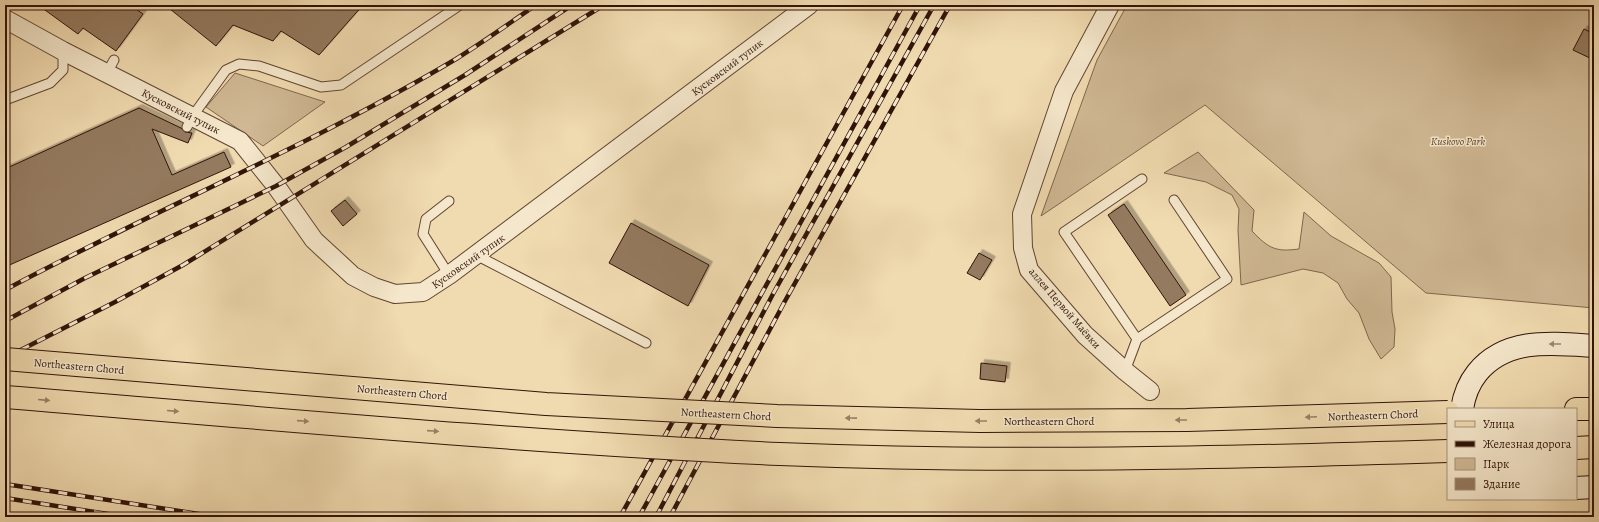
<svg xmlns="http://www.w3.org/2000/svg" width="1599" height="522" font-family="Alegreya,serif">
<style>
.green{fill:#cfb893;stroke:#80664e}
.building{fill:#947a5f;stroke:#301308;filter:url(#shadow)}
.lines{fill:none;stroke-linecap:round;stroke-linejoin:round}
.service-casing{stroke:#604532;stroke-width:11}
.minor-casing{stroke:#604532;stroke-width:20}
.secondary-casing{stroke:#301308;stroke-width:24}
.primary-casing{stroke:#301308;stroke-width:24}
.service{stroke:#f5e7cb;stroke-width:9}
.minor{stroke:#f5e7cb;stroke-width:18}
.secondary{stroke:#f5e7cb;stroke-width:22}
.primary{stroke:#f0daaf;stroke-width:22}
.rail-casing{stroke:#301308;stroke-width:4.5}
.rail{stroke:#f5e7cb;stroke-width:3;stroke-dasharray:9;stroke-linecap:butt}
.primary-bridge-casing{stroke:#301308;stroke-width:24;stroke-linecap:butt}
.primary-bridge{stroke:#f0daaf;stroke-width:22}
.oneway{fill:#9c8873}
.oneway2{fill:#9a8064}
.labels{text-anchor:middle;stroke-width:3;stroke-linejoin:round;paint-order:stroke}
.street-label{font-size:11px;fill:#301308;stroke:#f5e7cb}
.park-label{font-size:11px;font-style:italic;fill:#604532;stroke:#f5e7cb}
</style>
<defs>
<filter id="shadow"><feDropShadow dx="3.5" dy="-3.5" stdDeviation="0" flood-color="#0004"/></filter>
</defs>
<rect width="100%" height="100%" fill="#f0daaf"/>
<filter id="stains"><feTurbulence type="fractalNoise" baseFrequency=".005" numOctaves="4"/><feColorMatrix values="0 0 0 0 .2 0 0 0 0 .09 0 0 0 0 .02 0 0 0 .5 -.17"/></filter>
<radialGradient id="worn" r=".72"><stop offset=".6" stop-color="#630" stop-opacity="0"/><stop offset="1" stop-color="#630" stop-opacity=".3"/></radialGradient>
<g class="green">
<path d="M1127,5h467v303l-168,-15 -221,-188 -164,111 56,-156z"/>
<path d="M235,73l90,29 -62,44 -57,-39z"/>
<path d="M1198,152l56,58 -2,21c17,18 24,21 47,18l5,-37 27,24 48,27 12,14 1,35 3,17 -1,18 -13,12 -12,-20 -10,-26 -12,-14 -9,-16 -15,-10 -20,-4 -62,16 -3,-55 1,-21 -7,-14 -26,-13 -42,-9z"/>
</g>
<g class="building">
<path d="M38,5h92l13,9 -27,37 -33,-23 -5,6z"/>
<path d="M165,5h198l-44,50 -38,-24 -8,10 -40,-16 -17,21z"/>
<path d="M1584,29l10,5v26l-21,-10z"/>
<path d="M139,108l42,20 4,4 7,1 -4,10 -36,-14 20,46 52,-23 7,15 -226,100v-98z"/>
<path d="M345,200l12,14 -14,12 -12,-15z"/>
<path d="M1124,204l62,91 -16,11 -62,-91z"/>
<path d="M631,223l78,42 -21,41 -79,-43z"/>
<path d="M979,253l13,7 -12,20 -13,-7z"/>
<path d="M981,363l26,3 -2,16 -25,-3z"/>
</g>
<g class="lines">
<defs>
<g id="service">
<path d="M107,73l7,-13"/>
<path d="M5,100l45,-17 13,-13v-19"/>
<path d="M187,127l5,-10 34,-47 13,-6 20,2 62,21 20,-2 119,-80"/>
<path d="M449,201l-23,18 -3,15 26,41"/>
<path d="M476,255l170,88"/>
<path d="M1137,339l90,-60 -53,-79"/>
<path d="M1125,371l12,-32 -73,-107 78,-53"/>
</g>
<g id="minor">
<path d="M1110,5l-46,86 -42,123 1,34 6,22 56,65 40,36 25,20"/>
<path d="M5,19l58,32 177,90 36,45 38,54 39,36 21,11 21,7 28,-2 26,-17 360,-270"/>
</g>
<g id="secondary">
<path d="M1462,409c2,-13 7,-26 15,-36 29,-36 76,-30 117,-27"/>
<path d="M1576,488l18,-1"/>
</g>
<g id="primary">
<path d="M1576,409h18"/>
<path d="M1576,448l18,-1"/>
</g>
</defs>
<use href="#service" class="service-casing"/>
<use href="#minor" class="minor-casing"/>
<use href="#secondary" class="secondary-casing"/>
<use href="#primary" class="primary-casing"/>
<use href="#service" class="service"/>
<use href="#minor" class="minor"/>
<use href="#secondary" class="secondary"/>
<use href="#primary" class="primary"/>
<defs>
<g id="rail">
<path d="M5,290c149,-80 305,-144 451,-231 27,-17 54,-36 80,-54"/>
<path d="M5,321l80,-43 191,-92 70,-39 119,-72 107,-70"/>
<path d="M5,358l110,-56 68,-37 421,-260"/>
<path d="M5,484l213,33"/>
<path d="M5,498l122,19"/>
<path d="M620,517l283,-512"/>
<path d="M639,517l281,-512"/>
<path d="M656,517l117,-223 161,-289"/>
<path d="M670,517l115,-216 165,-296"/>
</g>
</defs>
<use href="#rail" class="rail-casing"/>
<use href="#rail" class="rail"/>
<defs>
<g id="primary-bridge">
<path d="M5,359l541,45 231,12 203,5 207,-1 261,-8"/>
<path d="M5,397c258,21 516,45 775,57 223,9 445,4 668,-3"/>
</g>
</defs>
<use href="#primary-bridge" class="primary-bridge-casing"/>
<use href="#primary-bridge" class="primary-bridge"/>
</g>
<defs><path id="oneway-solid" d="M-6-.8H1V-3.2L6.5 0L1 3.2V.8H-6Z"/></defs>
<use class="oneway" href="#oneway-solid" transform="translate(1555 344) rotate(180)"/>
<g class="oneway2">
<use href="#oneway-solid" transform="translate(44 400) rotate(5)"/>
<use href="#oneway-solid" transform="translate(173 411) rotate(5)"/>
<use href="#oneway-solid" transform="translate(1311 417) rotate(178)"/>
<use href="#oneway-solid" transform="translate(851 418) rotate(-179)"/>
<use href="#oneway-solid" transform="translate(1181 420) rotate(180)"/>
<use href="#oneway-solid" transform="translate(303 421) rotate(4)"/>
<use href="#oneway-solid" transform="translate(981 421) rotate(-180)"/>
<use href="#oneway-solid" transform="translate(433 431) rotate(4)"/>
</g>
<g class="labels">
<g class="street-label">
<text transform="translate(727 67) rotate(-37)" y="4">Кусковский тупик</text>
<text transform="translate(181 111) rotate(27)" y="4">Кусковский тупик</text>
<text transform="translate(468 261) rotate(-35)" y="4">Кусковский тупик</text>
<text transform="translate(1065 308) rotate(49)" y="4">аллея Первой Маёвки</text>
<text transform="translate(79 366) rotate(5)" y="4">Northeastern Chord</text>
<text transform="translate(402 392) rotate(5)" y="4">Northeastern Chord</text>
<text transform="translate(726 414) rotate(3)" y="4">Northeastern Chord</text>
<text transform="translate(1373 415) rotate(-2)" y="4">Northeastern Chord</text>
<text x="1049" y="425">Northeastern Chord</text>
</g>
<g class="park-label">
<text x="1458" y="145">Kuskovo Park</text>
</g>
</g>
<rect width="1599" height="522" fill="none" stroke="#f0daaf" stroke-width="20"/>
<rect x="6" y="6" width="1587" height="510" fill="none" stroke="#301308" stroke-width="2"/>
<rect x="10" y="10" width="1579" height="502" fill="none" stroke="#301308"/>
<rect x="1447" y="408" width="130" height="92" fill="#f5e7cb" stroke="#a6927d"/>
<rect x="1455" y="421" width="20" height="6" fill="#f0daaf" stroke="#a6927d"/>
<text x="1483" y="428" font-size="12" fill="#301308">Улица</text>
<rect x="1455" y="441" width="20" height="6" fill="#301308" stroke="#a6927d"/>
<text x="1483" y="448" font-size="12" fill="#301308">Железная дорога</text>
<rect x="1455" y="458" width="20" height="12" fill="#cfb893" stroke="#a6927d"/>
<text x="1483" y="468" font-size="12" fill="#301308">Парк</text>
<rect x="1455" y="478" width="20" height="12" fill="#947a5f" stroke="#a6927d"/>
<text x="1483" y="488" font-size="12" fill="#301308">Здание</text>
<rect width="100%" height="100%" filter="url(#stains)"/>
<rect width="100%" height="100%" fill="url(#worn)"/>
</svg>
